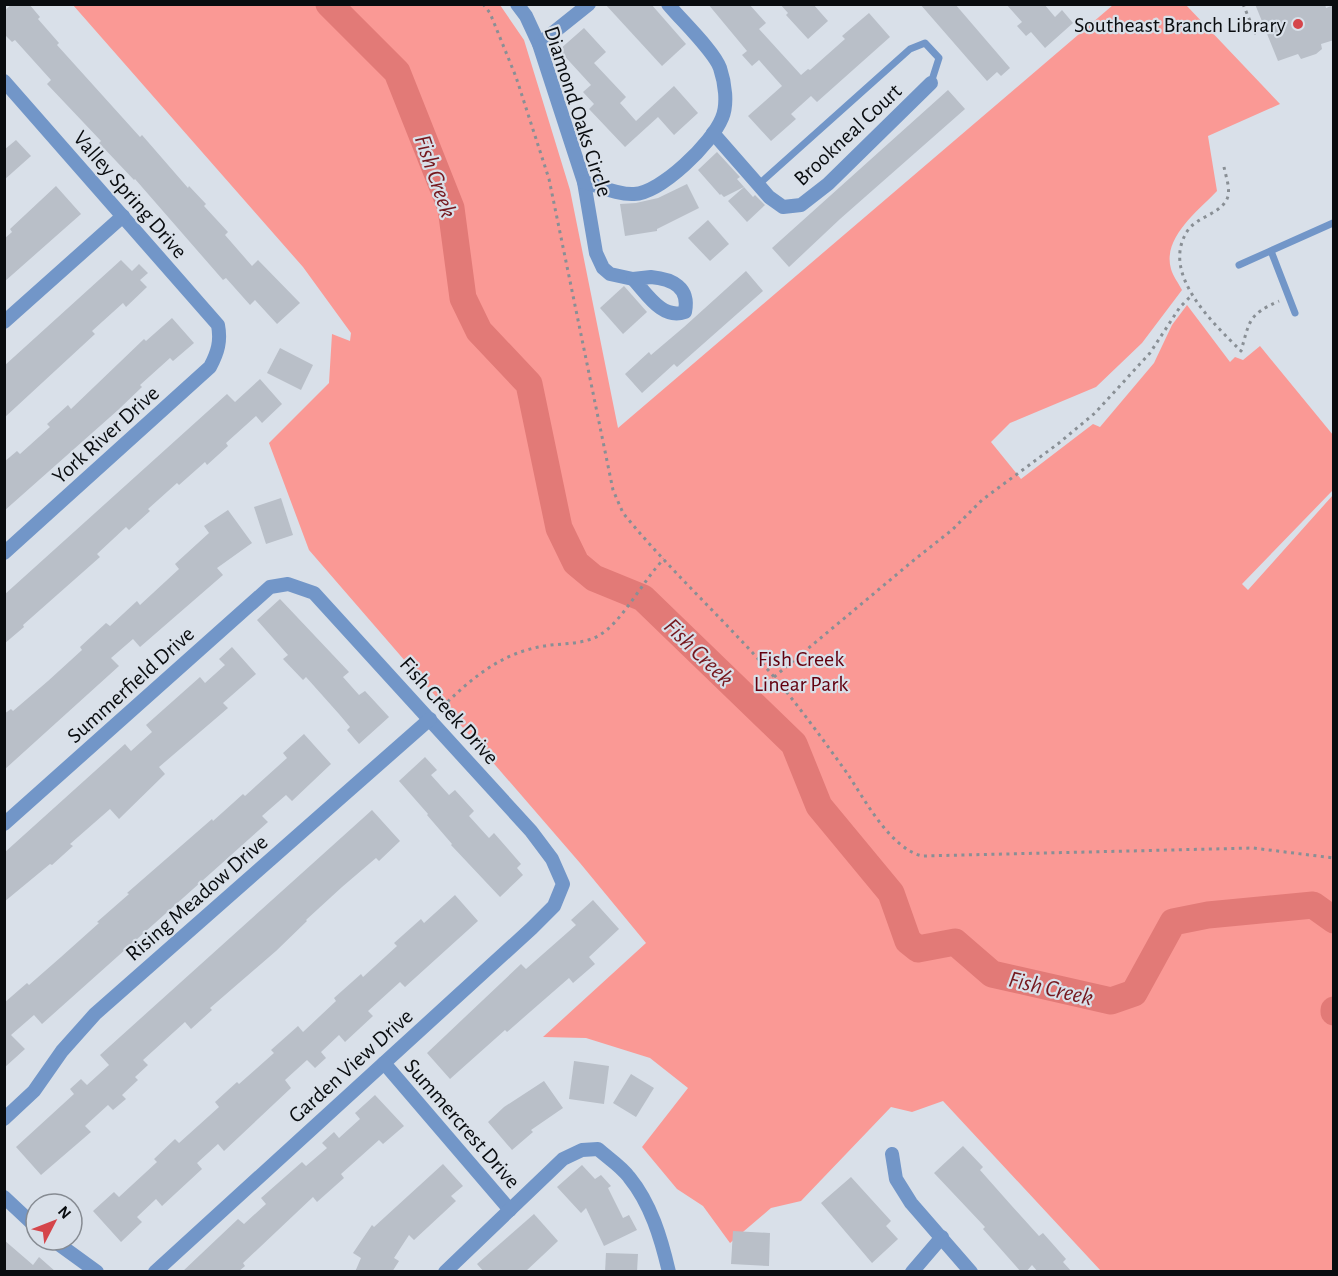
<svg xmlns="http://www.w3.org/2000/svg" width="1338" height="1276" font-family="'Alegreya Sans',sans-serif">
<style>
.green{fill:#fa9995}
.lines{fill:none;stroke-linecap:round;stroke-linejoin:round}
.river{stroke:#e27a77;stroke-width:27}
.building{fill:#b9bfc8}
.path{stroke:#898f95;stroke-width:3;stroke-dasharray:3 4.5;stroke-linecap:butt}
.lane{stroke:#7296c8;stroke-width:7}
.street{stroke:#7296c8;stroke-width:14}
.poi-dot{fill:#d5454a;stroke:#d9e0e9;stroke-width:2}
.labels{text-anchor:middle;stroke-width:4.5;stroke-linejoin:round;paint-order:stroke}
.poi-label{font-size:22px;fill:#090c0f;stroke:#d9e0e9;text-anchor:end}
.street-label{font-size:22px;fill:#090c0f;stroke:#d9e0e9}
.park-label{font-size:22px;fill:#62000f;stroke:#d9e0e9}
.water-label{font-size:24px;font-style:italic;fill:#75181e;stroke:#d9e0e9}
</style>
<rect width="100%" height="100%" fill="#d9e0e9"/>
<path class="green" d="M73,5h427l24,35 46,150 48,238 495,-423h73l94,99 -72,32 9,55c-19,20 -55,47 -46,78 2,7 8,15 11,21l-40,53 -46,44 -86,36 -19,19 30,37 72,-55 7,3 54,-64 18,-38 15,-20 43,57 5,-5 8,3 17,-14 73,89v55l-91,94 6,6 85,-95v776h-232l-158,-170 -31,11 -21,-5 -90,94 -30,7 -41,35 -27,-37 -26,-17 -35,-42 46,-59 -38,-30 -64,-20 -43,-1 103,-94 -66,-80 -271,-313 -40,-107 60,-60 3,-49 18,7 1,-8 -48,-66z"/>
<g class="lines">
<g class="river">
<path d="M329,4l68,68 54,136 12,90 16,33 50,53 30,144 17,35 18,15 49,20 151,146 25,62 72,87 17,48 10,8 37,-7 37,32 119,27 23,-8 39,-71 35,-7 105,-10 21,15"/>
<path d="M1334,1010v2"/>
</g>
</g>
<g class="building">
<path d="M12,4h17l11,13 -2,2 21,24 -2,2 83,92 2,-2 46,53 1,-2 17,18 -2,2 24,26 -3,3 27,31 6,-6 42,43 -23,21 -22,-24 -5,5 -24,-27 -3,2 -88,-101 -1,1 -35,-37 2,-2 -54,-57 4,-4 -36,-40 -3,2 -8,-8v-23z"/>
<path d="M605,4h46l35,40 -24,22z"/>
<path d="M708,4h41l17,19 -7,6 42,46 7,-6 2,1 35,-31 -3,-3 27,-23 21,24 -73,65 -6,-6 -20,18 5,5 -25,22 -23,-25 34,-30 -23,-26 -7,6 -10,-11 5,-4z"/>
<path d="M780,4h33l15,17 -20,18 -22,-24 2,-2z"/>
<path d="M920,4h35l55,64 -9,8 -4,-4 -10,9z"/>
<path d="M1006,4h38l11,13 7,-7 11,13 -28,25 -14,-16 -5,4 -9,-10 5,-4z"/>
<path d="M1255,4h70l1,4 8,-3v35l-13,4 1,5 -6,5 -15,5 -3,-5 -20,7z"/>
<path d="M584,28l22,24 -12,11 32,34 -6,6 16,18 38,-35 24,27 -24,22 -16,-18 -33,30 -36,-38 5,-5 -11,-12 8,-7 -32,-35z"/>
<path d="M948,90l17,19 -125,110 -51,48 -17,-19z"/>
<path d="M16,140l15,16 -27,24v-30z"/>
<path d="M717,152l23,25 -3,2 7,8 -20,10 -3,-3 -1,1 -22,-25z"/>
<path d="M687,184l12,24 -42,21v2l-32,5 -5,-32 16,-1 22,-5z"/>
<path d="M56,186l25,28 -77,68v-43l8,-7 -2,-3z"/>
<path d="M744,187l9,10 2,-2 10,10 -18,17 -19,-21z"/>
<path d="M708,220l21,24 -19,17 -22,-23z"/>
<path d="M121,260l11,11 7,-7 9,9 -8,7 7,7 -21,20 -3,-4 -31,28 3,3 -91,84v-52z"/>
<path d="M746,271l17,20 -86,76 -3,-3 -32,29 -17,-19 24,-22 2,3 33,-28z"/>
<path d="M624,286l23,26 -24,22 -23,-26z"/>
<path d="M172,318l22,25 -21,18 -3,-3 -30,27 2,2 -24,23 -114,101v-49l13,-11 3,3 30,-27 -3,-3 21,-19 3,4 73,-70 2,2z"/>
<path d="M280,348l33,17 -12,25 -34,-17z"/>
<path d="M260,379l22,25 -20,19 -6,-7 -30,27 2,3 -21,19 -2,-3 -26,23 -2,-2 -29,26 2,2 -21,19 -3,-3 -29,27 3,3 -77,68 1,2 -20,17v-49l223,-201 8,8z"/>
<path d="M281,498l12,37 -27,9 -12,-37z"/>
<path d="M228,510l24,33 -35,25 6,7 -83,72 -7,-8 -22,19 8,8 -115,104v-56l7,-5 2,2 35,-30 34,-31 -2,-3 26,-24 4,3 27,-25 3,4 39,-36 -4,-5 34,-31 -5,-7z"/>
<path d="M280,599l69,73 -6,5 16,18 6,-4 24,26 -30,27 -12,-14 3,-3 -11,-13 -33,-37 -3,3 -20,-21 5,-4 -31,-35z"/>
<path d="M232,647l24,27 -33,29 5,5 -69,59 6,7 -46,45 -9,-10 -40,35 3,2 -21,19 -2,-1 -46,38v-49l121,-109 6,7 21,-19 -6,-7 54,-48 5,6 20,-18 -6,-6z"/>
<path d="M304,734l27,30 -39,37 -6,-6 -24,21 6,6 -226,202 -8,-9 -23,20 14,14 -21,19v-65l23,-20 2,2 32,-28 38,-34 -2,-1 32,-28 -2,-1 85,-74 1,2 30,-27 2,2 42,-38 -4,-5z"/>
<path d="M425,757l12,13 -6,5 18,20 6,-5 19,21 -5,5 20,22 5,-5 27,31 -4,4 6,7 -23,22 -49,-52 1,-1 -25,-29 1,-1 -29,-33z"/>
<path d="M372,810l28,31 -21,20 -3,-3 -34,29 -36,33 1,1 -31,30 -66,57 2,2 -21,19 -6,-7 -42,38 5,5 -13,12 3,3 -16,15 4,4 -13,11 -5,-5 -23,21 6,6 -50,43 -25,-28 58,-53 -4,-5 11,-10 6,6 22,-20 -9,-10z"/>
<path d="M455,895l23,26 -73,66 -5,-5 -32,29 5,5 -28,26 -6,-7 -18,17 5,6 -11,10 -8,-8 -22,20 6,8 -67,63 -6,-7 -21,19 5,6 -40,37 -6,-7 -19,18 5,5 -21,20 -28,-31 21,-19 5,5 38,-35 -3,-3 21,-20 4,4 40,-36 -4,-5 22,-20 2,2 35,-31 -3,-3 27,-24 5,6 33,-31 -2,-3 27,-24 2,3 34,-31 -3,-3 27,-24 3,4z"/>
<path d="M593,900l26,29 -30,28 6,7 -22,19 -4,-5 -62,54 -2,-2 -55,49 -23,-26 94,-89 5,5 50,-44 -5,-5z"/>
<path d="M574,1061l35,5 -5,38 -35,-5z"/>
<path d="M631,1074l23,14 -18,29 -23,-14z"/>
<path d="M544,1081l19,27 -32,22 2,2 -21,18 -24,-28 16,-15z"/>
<path d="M375,1095l29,31 -21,18 -4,-4 -38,34 3,4 -27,24 -4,-5 -70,66 2,3 -7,6h-56l56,-53 6,5 22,-20 -5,-6 41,-36 4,4 21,-18 -5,-5 12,-11 5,6 21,-19 -5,-6z"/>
<path d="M963,1146l20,21 -3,3 31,35 28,31 4,-3 23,26 -3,3 9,10h-34l-6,-7 -6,7h-5l-38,-43 2,-2 -51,-54z"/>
<path d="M443,1164l20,22 -12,10 5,5 -42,39 -5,-5 -15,23 5,3 -7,11h-37l6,-14 -8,-5 19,-28 2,2z"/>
<path d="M582,1165l13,14 6,-4 10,11 -3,2 15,30 6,-3 8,15 -33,16 -18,-38 -5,5 -24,-26z"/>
<path d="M851,1177l40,44 -5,5 12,13 -26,24 -51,-60z"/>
<path d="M534,1214l24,27 -33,31h-41l-7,-8z"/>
<path d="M733,1231l37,2 -1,33 -38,-2z"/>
<path d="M4,1240l29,25 6,-8 17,15h-52z"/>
<path d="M606,1253l32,1 -1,18h-32z"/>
</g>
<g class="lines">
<g class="path">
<path d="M483,4l7,9 26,64 33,102 64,311 10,23c47,58 103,108 152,165 26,31 49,63 72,95 18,27 43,75 75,83l331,-8 81,10"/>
<path d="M1243,4l12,29 6,-3"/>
<path d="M1224,167c2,10 7,23 3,32 -7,15 -30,18 -39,31 -29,43 25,93 53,121 9,-31 7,-36 38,-50"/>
<path d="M774,677l140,-117 38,-30 30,-30 77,-57 36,-30 55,-60 30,-46 12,-12"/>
<path d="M442,707c30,-29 59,-54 102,-61 18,-3 37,-1 54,-10 24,-13 45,-56 66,-77"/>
</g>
<g class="lane">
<path d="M758,185l152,-136 15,-6 14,15 -8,25"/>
<path d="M1271,251l24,62"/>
<path d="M1239,265l94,-42"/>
</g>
<g class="street">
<path d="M517,4l9,12 13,28 45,138 12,71 7,15 7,6 23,5"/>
<path d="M539,44l50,-40"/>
<path d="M4,81l214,244c3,16 0,27 -8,42l-206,186"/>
<path d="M713,133l56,64 14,10 18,-2 27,-21 103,-101"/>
<path d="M584,182c15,4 34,13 50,12 27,-1 78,-51 88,-76 6,-14 3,-35 -2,-50 -6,-17 -39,-48 -52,-64"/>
<path d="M651,277c21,2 39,10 34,35 -23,8 -38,-18 -52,-33z"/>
<path d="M4,322l119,-106"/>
<path d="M4,824l266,-237 18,-3 26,9 217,238 21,28 11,25 -9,22 -22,22 -377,344"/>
<path d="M384,1063l126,147"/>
<path d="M4,1119l30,-28 28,-40 33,-37 335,-295"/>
<path d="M892,1154l4,25 15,24 60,69"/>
<path d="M4,1197l32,30"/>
<path d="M53,1240l44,32"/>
<path d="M445,1272l118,-113 19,-9 16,-1c10,9 23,17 31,28 22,27 32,61 40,95"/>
<path d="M912,1272l30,-35"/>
</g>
</g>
<circle class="poi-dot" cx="1298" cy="24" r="6"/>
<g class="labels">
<g class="poi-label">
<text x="1286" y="32">Southeast Branch Library</text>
</g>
<g class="street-label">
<text transform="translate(579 111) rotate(72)" y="8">Diamond Oaks Circle</text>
<text transform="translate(847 134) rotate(-43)" y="8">Brookneal Court</text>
<text transform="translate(131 194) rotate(49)" y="8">Valley Spring Drive</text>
<text transform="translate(105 434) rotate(-42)" y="8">York River Drive</text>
<text transform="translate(130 684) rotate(-42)" y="8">Summerfield Drive</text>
<text transform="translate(450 710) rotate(48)" y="8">Fish Creek Drive</text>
<text transform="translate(196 897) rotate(-41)" y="8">Rising Meadow Drive</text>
<text transform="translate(350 1065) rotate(-42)" y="8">Garden View Drive</text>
<text transform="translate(463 1123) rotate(49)" y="8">Summercrest Drive</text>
</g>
<g class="park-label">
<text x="801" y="666">Fish Creek<tspan x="801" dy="25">Linear Park</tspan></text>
</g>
<g class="water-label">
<text transform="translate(436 176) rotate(71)" y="8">Fish Creek</text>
<text transform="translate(699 652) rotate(44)" y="8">Fish Creek</text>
<text transform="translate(1051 988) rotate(13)" y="8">Fish Creek</text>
</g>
</g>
<rect width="1338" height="1276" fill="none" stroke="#090c0f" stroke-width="12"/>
<g transform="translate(54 1222) rotate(48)"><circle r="28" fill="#d9e0e9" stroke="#868b92" stroke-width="1.5"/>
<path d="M0-4.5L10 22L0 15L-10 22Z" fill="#d5454a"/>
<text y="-9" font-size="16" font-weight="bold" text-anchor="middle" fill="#090c0f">N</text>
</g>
</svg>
